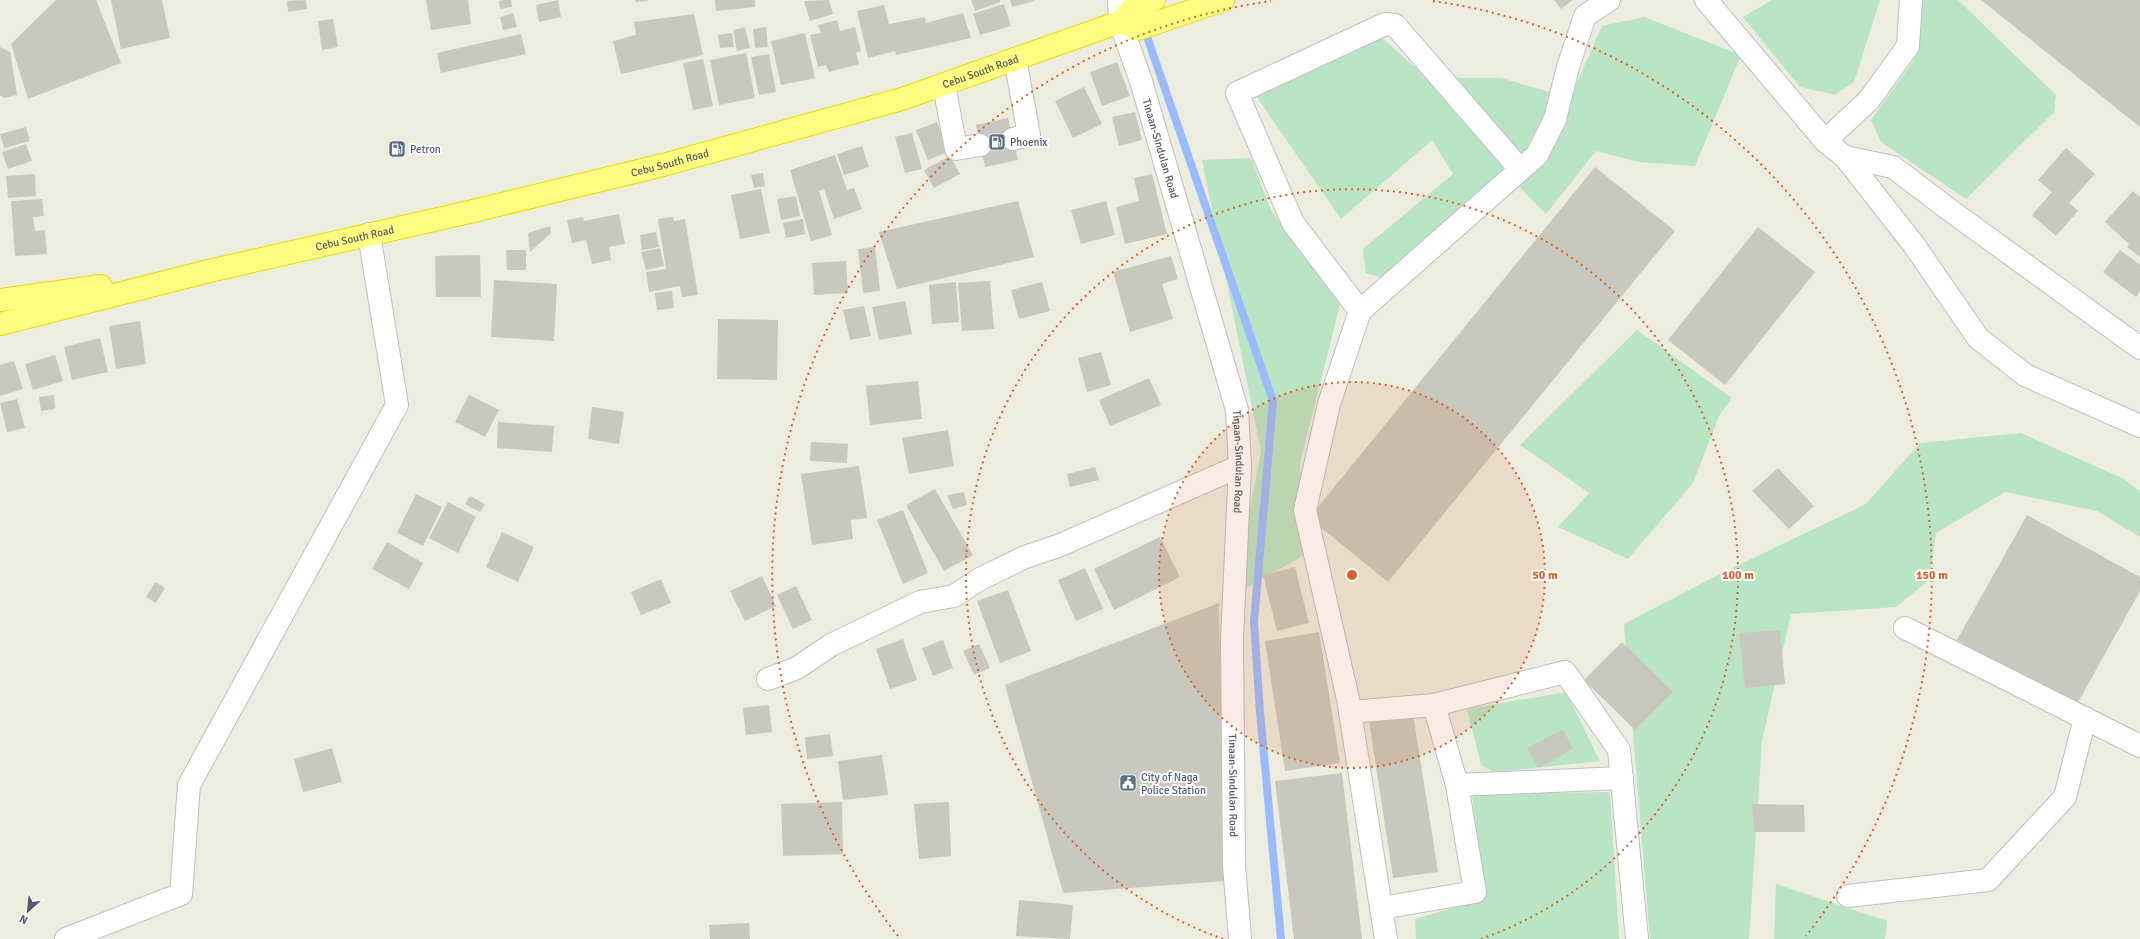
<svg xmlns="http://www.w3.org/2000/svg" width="2140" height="939" font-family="Signika,sans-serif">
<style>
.green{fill:#b9e5c4}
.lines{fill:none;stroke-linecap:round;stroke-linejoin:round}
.stream{stroke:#9bbbff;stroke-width:8}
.building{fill:#c9c8be}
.minor-tunnel{stroke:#c7c8c0;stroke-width:22;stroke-dasharray:22 11;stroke-linecap:butt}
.minor-casing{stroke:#bebfc7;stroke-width:24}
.highway-casing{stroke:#eadb00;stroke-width:24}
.minor{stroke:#fff;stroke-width:22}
.highway{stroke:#fffe82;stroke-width:22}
.ring{fill:none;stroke:#d9622b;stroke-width:2;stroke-dasharray:2 4}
.labels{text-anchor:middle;stroke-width:4;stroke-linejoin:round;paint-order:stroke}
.street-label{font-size:11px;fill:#585a61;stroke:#fff}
.service-label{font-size:11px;fill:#4e5e75;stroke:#fff;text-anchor:start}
.centre{fill:#d9622b;stroke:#fff;stroke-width:2}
.ring-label{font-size:12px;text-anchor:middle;font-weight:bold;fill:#d9622b;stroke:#fff;stroke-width:4;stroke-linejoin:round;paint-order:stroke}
</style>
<rect width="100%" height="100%" fill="#ececdf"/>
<g class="green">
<path d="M1772,0h108l-26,82 -19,13 -35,-8 -57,-70z"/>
<path d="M1922,0h36l98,95 -2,17 -88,87 -85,-57 -10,-22 43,-60z"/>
<path d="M1644,17l97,38 -46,111 -57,-4 -42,-11 -50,63 -41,-42 -102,112 -37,-11 -3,-24 90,-75 -21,-34 -91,79 -87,-126 125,-58 48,43h74l69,20 32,-72z"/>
<path d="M1251,158l20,52 69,95 -40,158 6,91 -60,34 3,-74 12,-63 -59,-291z"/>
<path d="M1637,330l95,68 -13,18 -26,67 -65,76 -70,-32 31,-34 -69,-48z"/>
<path d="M2021,433l103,46 16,13v45l-43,-26 -92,-19 -69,41 -7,47 -33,27 -105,7 -29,127 -13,198h-99l-26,-315 94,-49 148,-71 54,-61z"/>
<path d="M1566,692l34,69 -106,11 -13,-7 -14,-56z"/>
<path d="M1610,792l9,147h-203l-1,-20 69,-20 -12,-105z"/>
<path d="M1776,884l111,37 -2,18h-111z"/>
</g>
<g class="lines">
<path class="stream" d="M1144,28l129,373 -19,221 6,90 21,227"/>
</g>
<g class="building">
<path d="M56,0h40l25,63 -93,36 -17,-55z"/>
<path d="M111,0h51l8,38 -49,11z"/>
<path d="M306,0l1,9 -19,3 -1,-11z"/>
<path d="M426,0h42l3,24 -40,6z"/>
<path d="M503,0h8l1,7 -12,2 -1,-8z"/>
<path d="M558,0l3,17 -22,5 -3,-17z"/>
<path d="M635,0h12l1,1 -12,1z"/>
<path d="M715,0h40v7l-39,4z"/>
<path d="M829,0l4,14 -23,7 -6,-20z"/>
<path d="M971,0h29v2l-25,9z"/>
<path d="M1010,0h24v1l-22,6z"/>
<path d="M1554,0h19l-12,9z"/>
<path d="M1981,0h159v127z"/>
<path d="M1004,4l7,22 -31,9 -7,-21z"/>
<path d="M884,5l5,19 36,-7 1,6 37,-10 8,25 -75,17 -1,-4 -27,7 -11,-47z"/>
<path d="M513,13l4,14 -14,3 -3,-13z"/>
<path d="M694,14l9,41 -82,19 -8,-33 23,-6 -2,-13z"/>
<path d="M333,19l5,28 -16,3 -4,-29z"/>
<path d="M837,20l3,11 15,-4 6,24 -5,2 3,11 -30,8 -3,-7 -8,2 -8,-32 11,-2 -3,-8z"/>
<path d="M745,27l5,21 -13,3 -4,-21z"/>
<path d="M766,27l2,20 -13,1 -2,-19z"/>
<path d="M732,33l2,14 -14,1 -2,-13z"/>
<path d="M805,33l10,45 -34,7 -10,-44z"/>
<path d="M521,34l5,20 -85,19 -4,-20z"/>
<path d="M0,47l10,5 7,43 -13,3 -4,-3z"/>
<path d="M746,53l9,45 -36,7 -9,-45z"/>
<path d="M769,54l7,38 -17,3 -8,-38z"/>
<path d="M703,59l10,47 -20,4 -10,-47z"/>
<path d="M1117,62l13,34 -28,10 -12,-34z"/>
<path d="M1084,87l18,37 -29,14 -18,-37z"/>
<path d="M1135,112l7,28 -23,6 -7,-29z"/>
<path d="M1008,118l10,42 -33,7 -9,-42z"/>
<path d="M937,122l12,30 -21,8 -12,-30z"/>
<path d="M26,127l4,14 -26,7 -4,-14z"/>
<path d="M912,133l10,36 -17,4 -10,-36z"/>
<path d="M26,144l6,17 -24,8 -6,-17z"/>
<path d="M862,146l7,21 -25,8 -7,-21z"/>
<path d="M2066,148l29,26 -26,29 9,8 -22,25 -24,-21 20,-23 -14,-12z"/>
<path d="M835,155l12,35 7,-2 8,21 -28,10 -10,-30 -5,2 13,44 -21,6 -21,-71z"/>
<path d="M950,156l10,18 -26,14 -10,-18z"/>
<path d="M1595,167l80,64 -287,351 -79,-64z"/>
<path d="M763,173l2,13 -11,2 -3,-13z"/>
<path d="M35,174l1,22 -28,2 -2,-22z"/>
<path d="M1152,174l15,60 -42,10 -9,-37 23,-6 -5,-23z"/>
<path d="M761,189l9,44 -30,6 -9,-44z"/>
<path d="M2133,191l7,6v60l-13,-10 2,-3 -24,-22z"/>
<path d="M796,196l4,20 -19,4 -4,-21z"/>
<path d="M42,199l2,17 -11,1 2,14 10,-1 2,24 -32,2 -4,-55z"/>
<path d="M1018,201l16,56 -137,32 -18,-57z"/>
<path d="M1106,201l9,34 -34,9 -10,-34z"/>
<path d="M619,214l6,30 -16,3 2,13 -19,4 -6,-24 -14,3 -5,-23 16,-3 1,4z"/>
<path d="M673,217l1,4 11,-2 13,76 -16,2 -2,-11 -31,6 -3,-20 20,-3 -8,-50z"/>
<path d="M803,219l2,15 -19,4 -3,-15z"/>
<path d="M550,226l1,7 -21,19 -2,-19z"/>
<path d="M1758,227l57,45 -90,113 -57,-45z"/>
<path d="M656,232l3,15 -17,3 -2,-15z"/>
<path d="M875,247l5,44 -17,2 -5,-44z"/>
<path d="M660,248l4,18 -18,4 -5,-18z"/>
<path d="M506,250h20v20h-19z"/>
<path d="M2120,250l20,15v26l-4,6 -33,-25z"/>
<path d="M480,255l1,42h-45l-1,-41z"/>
<path d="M1171,256l7,23 -16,5 11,35 -43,13 -17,-60z"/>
<path d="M846,261l2,32 -34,2 -2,-32z"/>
<path d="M494,280l63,4 -3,57 -63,-4z"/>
<path d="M990,281l4,48 -32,2 -4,-48z"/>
<path d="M956,282l3,40 -27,2 -3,-39z"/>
<path d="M1042,282l8,29 -31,8 -8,-29z"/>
<path d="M672,291l2,17 -17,2 -2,-17z"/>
<path d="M905,301l7,33 -33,6 -7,-33z"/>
<path d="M864,306l7,30 -21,4 -7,-30z"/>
<path d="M718,319l60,1 -1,60 -60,-1z"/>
<path d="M140,321l6,43 -30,5 -7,-43z"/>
<path d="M100,338l8,34 -36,8 -8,-33z"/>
<path d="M1101,352l10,33 -24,7 -9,-34z"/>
<path d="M55,355l8,26 -30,9 -8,-26z"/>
<path d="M14,361l9,28 -23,7v-31z"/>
<path d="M1149,378l12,27 -51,21 -11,-26z"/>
<path d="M918,381l4,38 -52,6 -4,-39z"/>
<path d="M54,395l1,14 -14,2 -2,-14z"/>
<path d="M469,395l30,15 -14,27 -30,-15z"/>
<path d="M17,399l8,29 -18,4 -7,-29z"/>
<path d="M592,407l32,5 -5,32 -31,-5z"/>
<path d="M498,422l56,4 -2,26 -55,-4z"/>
<path d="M948,430l6,36 -45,8 -7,-36z"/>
<path d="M811,442l37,2 -1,19 -37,-2z"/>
<path d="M859,466l8,52 -16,2 2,19 -41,6 -11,-71z"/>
<path d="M1095,467l4,13 -29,7 -3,-13z"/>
<path d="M1778,468l36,38 -25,23 -37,-38z"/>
<path d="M935,489l38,66 -29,16 -38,-66z"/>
<path d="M964,492l3,13 -14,4 -6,-14z"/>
<path d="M416,494l26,13 -19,39 -26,-13z"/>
<path d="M470,496l15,8 -5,8 -15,-8z"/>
<path d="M448,502l28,15 -18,36 -29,-15z"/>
<path d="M903,510l25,63 -25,11 -26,-64z"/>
<path d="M2027,515l113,62v14l-64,115 -119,-66z"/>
<path d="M502,532l32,15 -16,35 -32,-15z"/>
<path d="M1160,537l20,40 -66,33 -20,-41z"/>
<path d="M387,542l36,21 -14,26 -37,-20z"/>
<path d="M1295,567l14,56 -32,8 -14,-56z"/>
<path d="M1085,568l18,41 -27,12 -18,-41z"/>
<path d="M762,576l14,30 -31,15 -15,-30z"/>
<path d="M661,579l10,24 -30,12 -10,-23z"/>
<path d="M155,582l10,6 -9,15 -10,-6z"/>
<path d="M796,586l16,34 -19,9 -16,-34z"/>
<path d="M1008,590l23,61 -31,12 -23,-62z"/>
<path d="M1219,603l6,278 -162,12 -58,-208z"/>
<path d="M1780,630l5,54 -40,4 -6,-55z"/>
<path d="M1319,632l21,131 -55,8 -20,-130z"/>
<path d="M903,639l14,41 -27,9 -14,-40z"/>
<path d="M943,640l10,28 -20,8 -11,-28z"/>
<path d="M1622,642l51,50 -38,38 -51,-50z"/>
<path d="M979,644l11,24 -16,7 -11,-24z"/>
<path d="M769,705l3,27 -26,3 -3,-27z"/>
<path d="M1413,714l25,158 -45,6 -24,-157z"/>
<path d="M1563,729l10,20 -35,19 -11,-20z"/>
<path d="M830,734l3,22 -26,3 -2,-22z"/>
<path d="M332,748l10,34 -39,10 -9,-33z"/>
<path d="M882,755l6,40 -45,5 -5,-39z"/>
<path d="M1342,773l20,166h-68l-19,-158z"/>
<path d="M842,802l1,52 -60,2 -2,-52z"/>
<path d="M949,802l2,54 -32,3 -5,-55z"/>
<path d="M1752,804l52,1 1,27h-51z"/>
<path d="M1019,900l54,5 -3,34 -54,-3z"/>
<path d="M749,923l1,16h-40l-1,-14z"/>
</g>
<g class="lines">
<path class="minor-tunnel" d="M980,145l33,-6"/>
<defs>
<g id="minor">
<path id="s1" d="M1119,0l1,22 21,59 96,329 3,56 -8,173 2,226 6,74"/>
<path d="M1706,0l119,141 20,16 69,88 64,93 47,37 115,51"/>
<path d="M944,85l12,64 24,-4"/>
<path d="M1013,139l16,-4 -14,-76"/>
<path d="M1825,141l44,-41 39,-54 3,-46"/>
<path d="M1845,157l48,10 58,44 189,137"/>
<path d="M1360,311l-67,-88 -56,-130 148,-69 10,1 125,144"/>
<path d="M1905,628l235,118"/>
<path d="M768,679l29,-11 34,-23 89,-43 34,-6 26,-17 45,-22 33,-11 182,-80"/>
<path d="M1350,712l84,-7 131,-33 54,78 18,189"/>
<path d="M1457,785l165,-7"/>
<path d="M1848,896l140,-16 77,-83 20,-79"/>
<path d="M1381,908l94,-16 -18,-107 -23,-80"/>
<path d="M66,939l115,-45 8,-109 208,-380 -28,-171"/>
<path d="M1386,939l-38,-240 -43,-189 24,-106 31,-93 177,-156 18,-36 13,-52 17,-51 24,-16"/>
</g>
<g id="highway">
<path d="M1120,22l18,7 85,-29"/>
<path d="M0,300l101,-14"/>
<path id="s2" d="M0,324l209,-53 260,-59 194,-47 239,-66 218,-77 12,-13 22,-9"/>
</g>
</defs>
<use href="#minor" class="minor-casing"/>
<use href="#highway" class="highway-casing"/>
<use href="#minor" class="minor"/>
<use href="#highway" class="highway"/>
</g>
<circle cx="1352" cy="575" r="193" fill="#d9622b" fill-opacity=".12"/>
<g class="ring">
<circle cx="1352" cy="575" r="193"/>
<path d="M1223 939A386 386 0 1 1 1481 939"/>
<path d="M898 936A580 580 0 0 1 1271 1M1433 1A580 580 0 0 1 1806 936"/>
</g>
<defs>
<symbol id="fuel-square" viewBox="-11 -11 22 22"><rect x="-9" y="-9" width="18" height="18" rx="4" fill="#5c6f8a" stroke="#fff"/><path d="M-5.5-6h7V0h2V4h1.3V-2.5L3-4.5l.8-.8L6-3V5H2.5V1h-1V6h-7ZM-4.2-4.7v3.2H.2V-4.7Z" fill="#fff"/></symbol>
<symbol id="civic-square" viewBox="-11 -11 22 22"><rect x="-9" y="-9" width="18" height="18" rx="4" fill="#5c6f8a" stroke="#fff"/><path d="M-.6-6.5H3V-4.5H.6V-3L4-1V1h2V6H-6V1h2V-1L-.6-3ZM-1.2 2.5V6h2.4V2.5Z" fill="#fff"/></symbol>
</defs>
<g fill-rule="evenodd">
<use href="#fuel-square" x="987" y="132" width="20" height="20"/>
<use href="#fuel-square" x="387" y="139" width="20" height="20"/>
<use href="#civic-square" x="1118" y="773" width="20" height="20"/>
</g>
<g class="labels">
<g class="street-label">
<text dy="4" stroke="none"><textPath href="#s2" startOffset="1013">Cebu South Road</textPath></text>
<text dy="4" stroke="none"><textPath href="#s1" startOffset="155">Tinaan-Sindulan Road</textPath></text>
<text dy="4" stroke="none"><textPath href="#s2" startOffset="689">Cebu South Road</textPath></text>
<text dy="4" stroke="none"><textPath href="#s2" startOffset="365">Cebu South Road</textPath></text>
<text dy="4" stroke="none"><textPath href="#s1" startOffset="479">Tinaan-Sindulan Road</textPath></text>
<text dy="4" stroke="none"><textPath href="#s1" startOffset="803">Tinaan-Sindulan Road</textPath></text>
</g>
<g class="service-label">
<text x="1010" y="146">Phoenix</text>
<text x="410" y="153">Petron</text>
<text x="1141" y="781">City of Naga<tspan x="1141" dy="13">Police Station</tspan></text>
</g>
</g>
<circle cx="1352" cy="575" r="6" class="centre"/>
<g class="ring-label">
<text x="1545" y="579">50 m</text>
<text x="1738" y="579">100 m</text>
<text x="1932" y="579">150 m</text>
</g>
<g transform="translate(28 911) rotate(207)" stroke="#ffffff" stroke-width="3" paint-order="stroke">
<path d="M0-3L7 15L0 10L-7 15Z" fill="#585a61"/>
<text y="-6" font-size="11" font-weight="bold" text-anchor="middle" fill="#585a61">N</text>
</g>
</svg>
